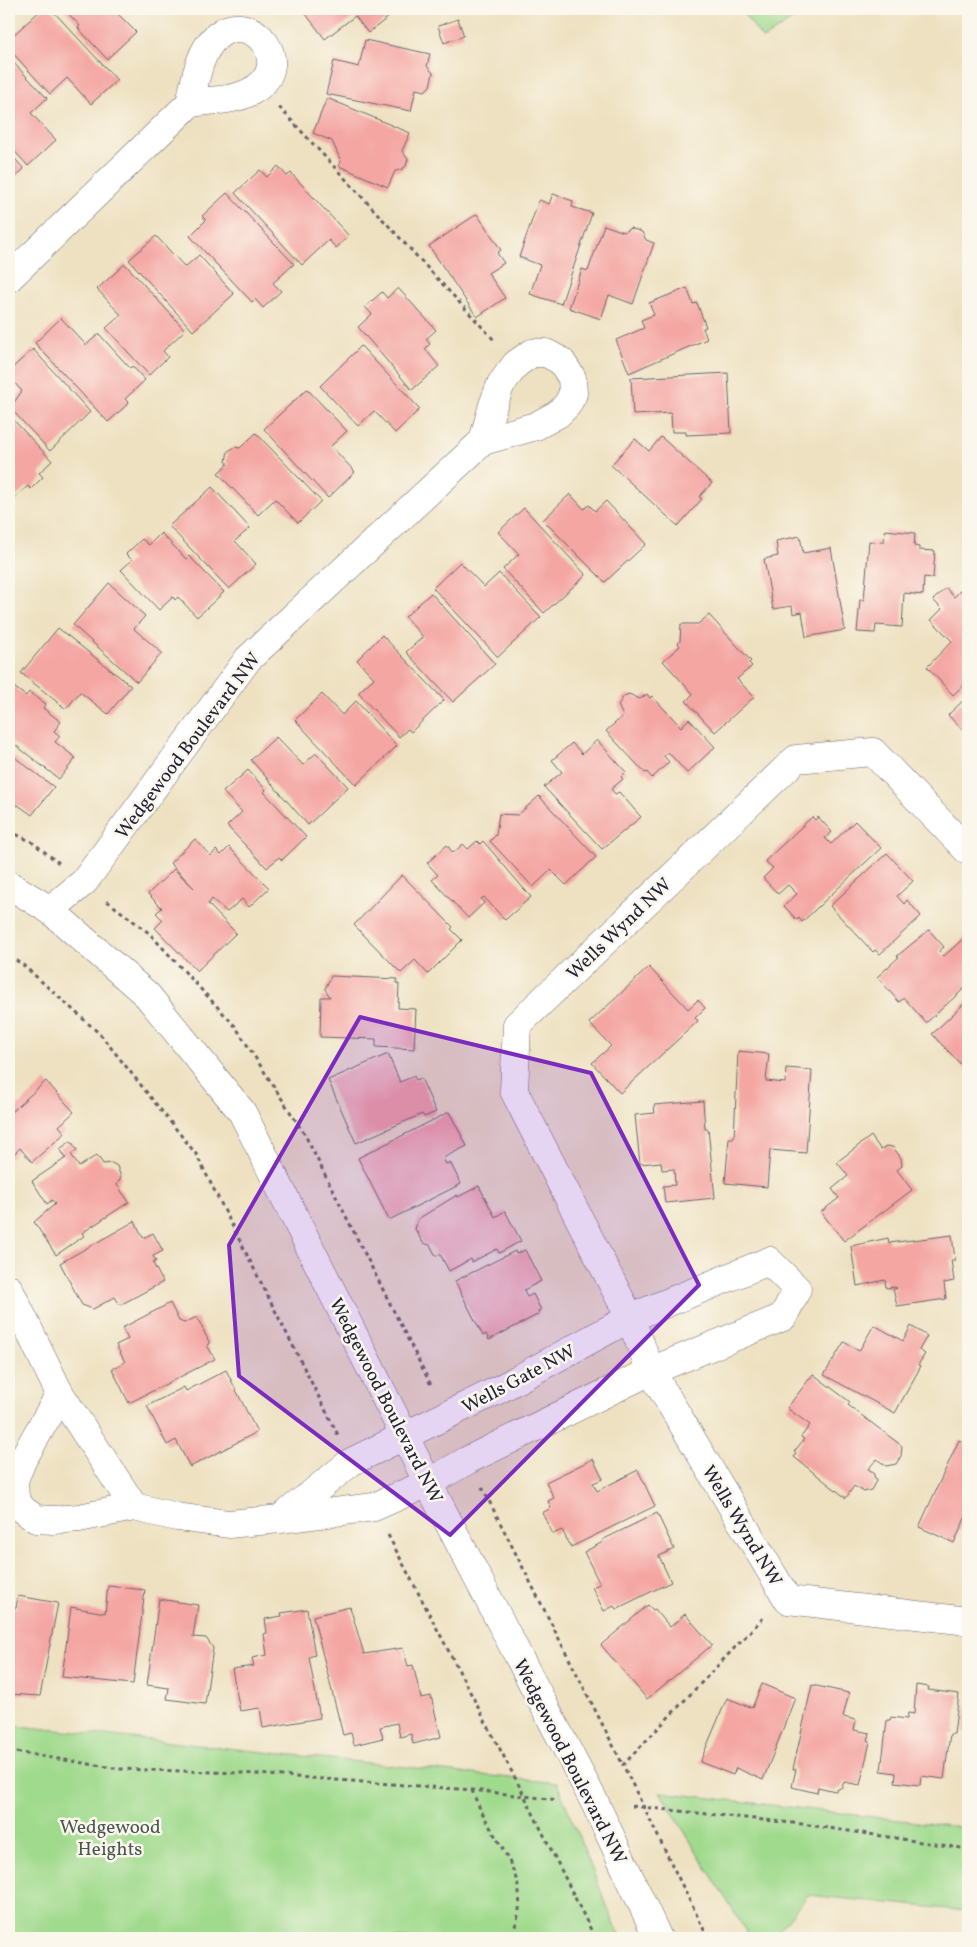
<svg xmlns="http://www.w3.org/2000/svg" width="977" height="1947" font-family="Vollkorn,serif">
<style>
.green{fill:#a0da8d;stroke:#617e64}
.building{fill:#f4a6a3}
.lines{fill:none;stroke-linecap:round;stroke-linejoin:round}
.minor-casing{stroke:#69656a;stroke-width:29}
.tertiary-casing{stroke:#69656a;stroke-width:29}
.path{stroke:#69656a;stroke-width:3;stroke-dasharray:4 4;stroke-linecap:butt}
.minor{stroke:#fff;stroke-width:28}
.tertiary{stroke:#fff;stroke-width:28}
.marked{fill:#7b2cbf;fill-opacity:0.2;stroke:#7b2cbf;stroke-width:4;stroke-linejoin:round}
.labels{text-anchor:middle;stroke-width:5;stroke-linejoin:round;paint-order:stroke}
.street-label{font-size:19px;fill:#22223b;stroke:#fbf7ec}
.park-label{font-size:19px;fill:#485954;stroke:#fbf7ec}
</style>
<rect width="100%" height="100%" fill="#fbf7ec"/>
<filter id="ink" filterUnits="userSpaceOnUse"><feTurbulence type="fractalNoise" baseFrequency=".02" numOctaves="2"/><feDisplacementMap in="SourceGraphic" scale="10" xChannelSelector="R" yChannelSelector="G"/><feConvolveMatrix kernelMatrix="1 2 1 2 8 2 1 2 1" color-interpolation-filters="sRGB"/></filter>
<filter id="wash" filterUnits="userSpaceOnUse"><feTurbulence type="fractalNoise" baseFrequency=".0096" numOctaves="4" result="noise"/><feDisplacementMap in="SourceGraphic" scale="20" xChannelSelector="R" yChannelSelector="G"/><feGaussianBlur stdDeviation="1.12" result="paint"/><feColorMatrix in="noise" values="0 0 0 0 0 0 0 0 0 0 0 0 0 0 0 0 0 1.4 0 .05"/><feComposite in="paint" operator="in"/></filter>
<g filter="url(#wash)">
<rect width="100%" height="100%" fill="#eee1c1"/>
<g class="green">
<path d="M740,9h69l-46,30z"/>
<path d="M9,1725l548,58 63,155h-611z"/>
<path d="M660,1792l308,36v83l-160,-16 -35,43h-23z"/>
</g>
<g id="blocks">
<g class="building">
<path d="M42,9h9l66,71 -26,24 -24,-26 -17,16 -41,-45v-10z"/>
<path d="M64,9h49l23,23 -29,27 -29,-31 2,-2z"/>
<path d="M302,9h97l-31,24 -13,-17 -30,23z"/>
<path d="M458,19l6,17 -20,7 -6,-17z"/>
<path d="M365,40l65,14 -3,12 6,7 -3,13 -5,5 -9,-2 -5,22 -85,-17 8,-33 25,6z"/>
<path d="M9,58l38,40 -16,15 25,27 -28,26 -19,-21z"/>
<path d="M327,98l83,35 -8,18 6,8 -2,7 -5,4 -6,1 -7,16 -49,-21 2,-5 -9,-20 -19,-8z"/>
<path d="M9,152l15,17 -15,14z"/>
<path d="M278,166l9,10 4,-3 58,63 -13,12 -7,-8 -27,25 -67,-72 25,-23 7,7z"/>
<path d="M227,193l67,71 -21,19 8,8 -18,17 -8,-9 -3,3 -62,-66 16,-16 -4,-4z"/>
<path d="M553,194l20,7 -1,6 20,6 -31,91 -31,-10 10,-29 -21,-8 20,-57 10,4z"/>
<path d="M477,214l24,36 -4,3 7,10 -16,10 17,25 -28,19 -48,-71z"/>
<path d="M604,225l20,7 6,-4 12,4 4,8 8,3 -21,61 -24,-9 -8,24 -32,-11 13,-39 6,2z"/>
<path d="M156,236l29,31 14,-12 35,39 -41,37 -64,-71z"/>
<path d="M125,264l60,66 -22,21 5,6 -19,18 -43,-47 15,-13 -24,-26z"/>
<path d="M398,288l38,42 -10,9 4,5 -5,5 14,17 -27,24 -54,-63 14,-13 -7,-7 17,-15 5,6z"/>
<path d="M687,288l6,16 4,-1 9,24 -3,1 4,11 -78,34 -13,-33 28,-12 -3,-8 13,-5 -5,-12z"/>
<path d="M61,318l25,27 13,-11 31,34 2,-2 13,14 -20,19 4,4 -21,19 -73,-79z"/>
<path d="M361,346l59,63 -25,24 -21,-22 -16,15 -38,-40z"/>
<path d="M33,349l57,63 -40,39 -40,-43 12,-17 -13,-14v-6z"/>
<path d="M728,373l3,60 -45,2v-3h-14l-1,-19 -38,2 -2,-37z"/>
<path d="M307,389l40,42 -16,15 24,26 -27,26 -64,-69z"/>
<path d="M9,415l43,46 -13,12 4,4 -12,12 -3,-3 -17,15 -2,-2z"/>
<path d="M256,433l65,68 -23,22 -23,-24 -17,16 -40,-42 10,-9 -2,-3 2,-10 7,-4 5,1z"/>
<path d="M661,437l51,46 -13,14 3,2 -24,27 -67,-61 24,-26 14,12z"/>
<path d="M212,487l38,41 -15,13 21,23 -27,25 -60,-63z"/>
<path d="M570,494l14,15 5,-4 6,6 11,-10 40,43 -41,38 -62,-62z"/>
<path d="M524,508l62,67 -42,38 -41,-44 16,-15 -21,-22z"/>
<path d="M885,530l30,3 -1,13 5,1v3l16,1 -2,27 -9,-1 -1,18 -19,-2 -2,34 -26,-2 -1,8 -18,-1 3,-32h4l5,-59 15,1z"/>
<path d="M161,533l25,26 3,-3 35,36 -27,25 -19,-20 -3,3 -2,-3 -14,13 -38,-40 11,-10 -6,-6 16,-15 7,6z"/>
<path d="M800,536l3,17 28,-5 14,82 -39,7 -4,-25 -9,2 -1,-8 -19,3 -9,-50 14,-3 -2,-15z"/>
<path d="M460,562l24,25 15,-14 42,44 -43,40 -65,-69z"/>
<path d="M109,583l36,33 -11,13 28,24 -25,29 -64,-57z"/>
<path d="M966,585l2,2v94l-15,14 -26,-28 25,-26 -21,-21 11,-11 -9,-9 13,-12 8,9z"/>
<path d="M431,593l64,71 -42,38 -47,-50 17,-15 -18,-20z"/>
<path d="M709,615l42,46 -2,2 3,3 -15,13 17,18 -39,35 -29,-31 7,-7 -30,-33 17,-15 -2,-3 2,-2 1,-17h17z"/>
<path d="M58,628l73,58 -23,28 -28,-22 -14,17 -45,-36z"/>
<path d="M382,635l62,65 -33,32 -3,-3 -9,8 -41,-44 16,-15 -17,-18z"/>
<path d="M11,685l15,11 3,-4 17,12 -3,4 18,14 -7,9 6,5 -5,6 21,16 -17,21 -50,-39v-52z"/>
<path d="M322,694l20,21 14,-14 41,45 -41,39 -61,-65z"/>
<path d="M629,694l11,5 7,-5 3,4 2,-2 29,31 8,-8 26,28 -28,26 -19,-21 -4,4 5,6 -17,16 -5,-6 -2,1 -39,-42 17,-15 -5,-11 6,-9z"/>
<path d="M968,696v40l-20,-21z"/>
<path d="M276,737l27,28 13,-12 32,34 -40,38 -57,-65z"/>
<path d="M597,740l29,32 -5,5 2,2 -12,10 4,5 4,-2 22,25 -39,32 -58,-62 18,-15 -10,-12 20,-17 10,11z"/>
<path d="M9,753l45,34 -22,28 -14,-10 -9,5z"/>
<path d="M248,770l18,20 -2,2 42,45 -24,23 -3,-3 -12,11 -40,-42 15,-14 -19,-20z"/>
<path d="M539,796l57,61 -30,28 -15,-15 -18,17 -43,-46 6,-6 3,-21 19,1z"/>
<path d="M812,817l3,3 3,-3 14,15 -7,6 6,6 24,-23 26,27 -79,74 -3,-4 -2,2 -13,-14 13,-12 -9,-9 -10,9 -15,-16 10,-10 -8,-7z"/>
<path d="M195,839l16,17 5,-6 5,5 8,-8 40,41 -20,19 -7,-8 -15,13 -15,-13 -4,5 28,29 -39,38 -42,-43 8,-8 -7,-7 6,-5 -14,-14 26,-25 20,19 -24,-25z"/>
<path d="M477,841l3,3 3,-3 48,56 -26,23 -21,-23 -3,2 3,4 -16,15 -36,-38 6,-5 -11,-12 20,-18 6,8 10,-9 5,5z"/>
<path d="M887,853l26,28 -16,15 7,8 3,-4 14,16 -41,38 -5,-4 -2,2 -43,-46z"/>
<path d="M402,875l51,52 -2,2 11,11 -34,34 -13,-14 -14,13 -47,-48z"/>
<path d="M929,930l15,17 -5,4 5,5 21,-19 3,3v45l-42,38 -22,-25 -5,4 -22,-25 22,-20 -2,-1z"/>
<path d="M649,967l39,42 10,-9 7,8 -10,10 3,3 -78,72 -28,-30 19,-17 -22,-23z"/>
<path d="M331,976l66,3 -1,4 3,1 -1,24 18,1 -2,40 -38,-2v-8l-56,-2 1,-40h9l-5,-8z"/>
<path d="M968,1000v72l-36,-38z"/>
<path d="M738,1051l31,3 -3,27 19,2 1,-15 26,2 -6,83 -36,-3 -3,37 -42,-4 4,-45h5z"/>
<path d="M388,1054l12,28 14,-6 2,4 5,-2 15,34 -12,5 -2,-3 -66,29 -28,-63z"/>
<path d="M46,1081l28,31 -15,14 6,7 -33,29 -12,-14 -11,11v-45z"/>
<path d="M703,1101l2,28h3l7,69 -50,5 -2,-17 12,-1 -1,-16 -12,1 -1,-8 -21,2 -5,-49 20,-2 -1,-8z"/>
<path d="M449,1112l18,34 -24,12 3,6 4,-2 11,22 -72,36 -31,-62z"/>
<path d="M871,1136l10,14 6,-4 6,1 8,11 1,8 -5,4 15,20 -68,51 -23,-29 18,-14 -7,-9 16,-13 -11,-14z"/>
<path d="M71,1141l6,9 -6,4 8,13 18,-12 6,9 9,-1 5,3 4,11 -4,8 12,17 -47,31 2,3 -28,19 -22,-33 21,-18 -3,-4 -5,4 -15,-23 34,-23 -6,-9z"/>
<path d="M479,1186l16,31 10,-6 16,30 -22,12 -2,-4 -25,13 -1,-3 -22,12 -9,-17 -4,2 -6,-11 -7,-2 -8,-14 3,-10 39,-24 1,2z"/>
<path d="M135,1221l8,17 10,-5 10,18 -10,5 3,5 -3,2 10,19 -43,23 -5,-8 -22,12 -11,-4 -22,-42z"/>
<path d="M952,1235l3,25h-4l3,21 -10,2 2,16 -49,7 -4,-17h4l-1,-2 -10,1 -1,-8 -28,6 -6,-40 37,-8 1,5z"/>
<path d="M525,1250l16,31 -17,9 3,7 6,-3 8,16 -3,1 1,3 -50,26 -3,-6 -3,2 -28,-55 60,-30 1,3z"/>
<path d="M170,1303l9,18 5,2 13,-6 13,27 -3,1 8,14 -86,44 -17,-34 13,-7 -9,-17 12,-6 -6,-11z"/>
<path d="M874,1325l29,16 8,-15 16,10 -8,14 6,4 -7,11 3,1 -26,47 -71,-38 20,-33 15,9z"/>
<path d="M226,1370l31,62 -67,35 -14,-27 -9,5 -20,-39 37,-19 2,4z"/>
<path d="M813,1374l37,28 -2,3 54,41 -1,10 -5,8 -10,2 -9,-7 -9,10 5,3 3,9 -5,9 -7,2 -10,-6 -8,12 -52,-41 2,-3 -2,-2 10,-13 -3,-2 9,-12 -23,-17z"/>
<path d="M959,1440l9,5v67l-14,31 -35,-16z"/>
<path d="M593,1459l10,20 -10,4 4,8 41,-21 17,36 -84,41 -9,-17 -9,4 -11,-21 9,-5 -3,-7 6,-3 -8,-16z"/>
<path d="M657,1513l17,36 -15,7 12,26 -55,27 -2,-3 -10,5 -12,-24 8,-3 -16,-32 19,-10 -1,-2z"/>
<path d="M108,1586l37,4 -12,94 -71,-7 9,-70 34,6z"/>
<path d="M18,1596l40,7 -18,93 -31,-2v-87l7,1z"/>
<path d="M159,1599l39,6 -5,32 13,1 7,10 -8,56 -38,-5 2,-11 -22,-3z"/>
<path d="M648,1605l5,5 2,-1 15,18 15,-13 27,31 -65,54 -46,-54z"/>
<path d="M350,1607l14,47 39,-6 5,18 5,-1 8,33 10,-2 10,41 -28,7 -2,-10 -11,3 -3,-14 -17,4 3,11 -29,7 -3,-12 -8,2 -30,-119z"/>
<path d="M307,1609l8,46 -6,2 11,61 -57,10 -3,-20 -20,3 -8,-42 22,-3 -2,-8 15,-3 -3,-21 3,-1 -2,-14 17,-3 -1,-3z"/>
<path d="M762,1684l33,14 -32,82 -27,-12 -3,7 -33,-13 27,-64 25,10z"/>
<path d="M812,1685l37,8 -6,24 13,3 -2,10 16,3 -2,9h2l-10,43 -16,-3 -2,5 -7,4 -17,-4 -1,6 -25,-6 4,-18h-3z"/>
<path d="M916,1685l13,2 -1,3 31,4 -5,40h-4l-6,45 -23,-3 -1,9 -25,-3 1,-9 -15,-2 6,-51h3l1,-3 16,2 1,-6 6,1z"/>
<path d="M967,1704h1v28h-4z"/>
</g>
</g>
</g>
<g filter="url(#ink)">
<use href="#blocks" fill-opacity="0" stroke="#69656a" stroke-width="1"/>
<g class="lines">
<defs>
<g id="minor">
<path d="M9,278l181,-175c5,-22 9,-52 27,-67 35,-30 82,31 33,56 -17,9 -40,8 -60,11"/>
<path d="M968,851l-95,-99 -77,7 -279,266 -3,66 116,227 21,53 137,229 180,21"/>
<path d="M50,910l34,-28 164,-223 235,-218 53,-15 22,-12 9,-9 6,-11 -1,-16 -11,-17 -15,-8h-14l-16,11 -15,20 -8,21 -10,36"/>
<path d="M9,1289l51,105 74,113"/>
<path d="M60,1394l-37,65 -9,21 1,19 8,11 13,9 17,1 26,-2 55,-11 43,10 52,7 51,-5 94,-12 54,-24 40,-23 183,-89 132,-54 14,-28 -28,-28 -139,57 -134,73 -145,71 -71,57"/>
</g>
<path id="tertiary" d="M9,885l41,25 97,85 95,117 186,371 167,320 63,135"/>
</defs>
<use href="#minor" class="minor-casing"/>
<use href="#tertiary" class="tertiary-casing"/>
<g class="path">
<path d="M279,107l216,234"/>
<path d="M9,831l23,11 27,21"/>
<path d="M107,901l42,32 86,93 70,109 127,252"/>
<path d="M9,956l13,8 78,70 96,120 142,281"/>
<path d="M482,1487l141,278"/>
<path d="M388,1535l137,262 70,141"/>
<path d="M9,1751l111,18 122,4 230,17 86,10"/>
<path d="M472,1790c19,53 68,89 38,148"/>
<path d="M632,1806l170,18 166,25"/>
<path d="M708,1938l-85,-173 140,-147"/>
</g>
<use href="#minor" class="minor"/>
<use href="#tertiary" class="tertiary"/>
</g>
</g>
<path class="marked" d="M360,1017l231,56 108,212 -249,250 -211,-159 -10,-131z"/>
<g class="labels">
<g class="street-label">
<text transform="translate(187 745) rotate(-53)" y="7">Wedgewood Boulevard NW</text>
<text transform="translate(618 928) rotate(-44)" y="7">Wells Wynd NW</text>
<text transform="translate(518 1378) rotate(-28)" y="7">Wells Gate NW</text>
<text transform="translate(387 1400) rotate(63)" y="7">Wedgewood Boulevard NW</text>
<text transform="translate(743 1525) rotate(59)" y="7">Wells Wynd NW</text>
<text transform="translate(571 1761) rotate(63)" y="7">Wedgewood Boulevard NW</text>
</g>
<g class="park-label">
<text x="110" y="1833">Wedgewood<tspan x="110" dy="22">Heights</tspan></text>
</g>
</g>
<rect width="977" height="1947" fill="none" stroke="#fbf7ec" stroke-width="30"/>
</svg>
